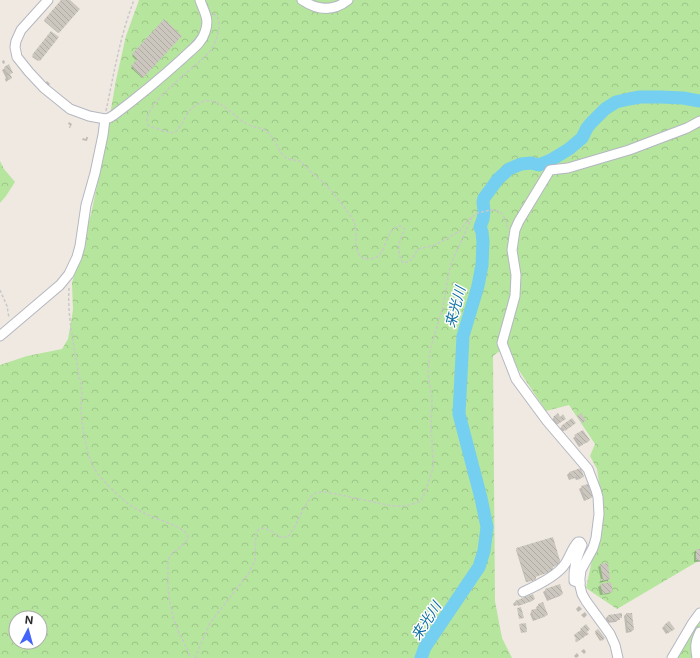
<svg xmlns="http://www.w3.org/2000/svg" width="700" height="658" font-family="Inter,'Noto Sans JP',sans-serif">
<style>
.forest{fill:url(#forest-crowns);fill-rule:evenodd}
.shadow{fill:#0003}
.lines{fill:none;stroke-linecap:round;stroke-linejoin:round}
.river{stroke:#75cff0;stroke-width:13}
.building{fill:url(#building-back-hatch)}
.minor-casing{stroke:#b4b7c1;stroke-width:11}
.path{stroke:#c9c9c9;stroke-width:1.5;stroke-dasharray:3 2;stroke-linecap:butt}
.minor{stroke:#fff;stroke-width:9}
.labels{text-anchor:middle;stroke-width:3;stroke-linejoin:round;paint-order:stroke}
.water-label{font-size:14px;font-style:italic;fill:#0d6fa3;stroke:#fff}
</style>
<defs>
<pattern id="forest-crowns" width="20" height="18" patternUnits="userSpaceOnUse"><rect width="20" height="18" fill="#b6e59e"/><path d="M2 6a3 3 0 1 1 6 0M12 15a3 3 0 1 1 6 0" fill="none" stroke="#9dc588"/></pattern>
<pattern id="building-back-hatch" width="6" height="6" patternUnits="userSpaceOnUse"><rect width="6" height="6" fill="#cbc7bf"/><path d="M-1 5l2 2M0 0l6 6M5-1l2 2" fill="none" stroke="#afaba4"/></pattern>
</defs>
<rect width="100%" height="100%" fill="#efe9e1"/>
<g class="forest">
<path d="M139,0h561v560l-83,49 -31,-21 16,-75 -2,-24 -3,-20 -7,-13 5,-12 -26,-39 -23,6 -42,-63 -11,8 2,245 7,37 10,20h-512v-293l27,-9 35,-7 6,-10 5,-29 -1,-27 19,-69 10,-47 15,-87 10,-44zM16,618h24v24h-24z"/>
<path d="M0,161l4,8 11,13 -9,14 -6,7z"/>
<path d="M700,618v40h-25z"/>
</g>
<g class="shadow">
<path d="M62,0h6l11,9 -21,24 -14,-12z"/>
<path d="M164,21l16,15 -38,42 -11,-10 6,-7 -5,-5z"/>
<path d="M51,33l6,4 -19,24 -6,-4z"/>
<path d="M4,60l1,3 -2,1 -1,-3z"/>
<path d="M8,66l4,6 -3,3 2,3 -5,4 -1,-3 1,-1 -4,-8z"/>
<path d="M47,81l3,3 -2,2 -3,-3z"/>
<path d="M69,122l3,2 -2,4h-1l1,-3 -2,-1z"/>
<path d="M86,137h2l-1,4 -5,-1 1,-2 3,1z"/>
<path d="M558,415l4,6 -7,5 -4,-6z"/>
<path d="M572,419v6l-10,7 -3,-3z"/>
<path d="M582,432l7,8 -5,4v-1l-5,4 -6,-9z"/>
<path d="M580,469l3,7 -3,3 -4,1 -1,-2 -6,2 -2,-5 2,-2z"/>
<path d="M582,487l10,10 -3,2 -5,2 -5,-12z"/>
<path d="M517,549l35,18v4l-17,6 -1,3 -8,2 -10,-32z"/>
<path d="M696,550h4v12h-6v-9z"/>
<path d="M601,565l8,14 -2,2 -8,2 2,-3 -3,-13z"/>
<path d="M601,585l11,6 -3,3 -9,1 -2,-8z"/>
<path d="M546,590l16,4 -2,2 -13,5 -4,-9z"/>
<path d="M534,599l-2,2 -14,5v-1l-4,1 -1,-2 2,-2z"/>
<path d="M539,605l7,10 -2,2 -11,4 -3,-7 2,-3 5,-2 -1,-2z"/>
<path d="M579,606l3,3 -4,3 -2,-3z"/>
<path d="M585,612l2,3 -3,3 -3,-3z"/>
<path d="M626,614l7,16 -2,2 -5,1 -2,-17z"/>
<path d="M608,616l13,1 -5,5 -10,1v-5z"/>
<path d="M664,626l10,3 -8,5 -4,-6z"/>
<path d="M581,630l6,4 -4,4v-1l-7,5 -1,-1 2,-2 -3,-3 5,-3v-1z"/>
<path d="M598,630l6,8 -4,3 -5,-8z"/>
<path d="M584,649l2,3 -2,2 -3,-3z"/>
<path d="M577,653l2,3 -3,2 -2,-2z"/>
</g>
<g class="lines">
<path class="river" d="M421,658l4,-11 54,-80 5,-16 3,-24 -6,-29 -22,-84 4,-78 15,-50 4,-21 1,-23 -1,-10 -2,-5 3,-8 1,-8 -1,-9 1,-4 14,-19 11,-10 12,-5 10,-1 8,2 12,-5 18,-11 13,-11 5,-10 4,-5 14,-14 11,-7 13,-3 11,-2h21l22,1 17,3"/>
</g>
<g class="building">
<path d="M61,0h9l10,9 -21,24 -15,-13z"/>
<path d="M164,19l18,17 -39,42 -12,-12 6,-7 -5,-5z"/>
<path d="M51,31l8,6 -19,24 -8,-6z"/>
<path d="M9,64l4,9 -3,1 2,4 -3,2 -2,-4 1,-1 -4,-8z"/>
<path d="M558,413l2,4 3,-3 3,5 -8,5 -5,-7z"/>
<path d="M581,413l5,8 -4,2 -5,-7z"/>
<path d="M572,418l4,5 -11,8 -4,-5z"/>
<path d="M583,430l7,10 -3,3 -1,-1 -5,4 -7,-11z"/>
<path d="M581,468l3,9 -6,2 -1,-3 -6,3 -2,-7z"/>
<path d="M588,484l5,13 -7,3 -5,-14z"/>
<path d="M553,537l8,27 -8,3 1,4 -18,5v4l-9,2 -11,-34z"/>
<rect x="696" y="549" width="4" height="11"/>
<path d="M608,563l2,16 -9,2v-2h2l-3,-15z"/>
<path d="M611,582l2,10 -10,2 -3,-10z"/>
<path d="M560,584l3,10 -14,5 -4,-10z"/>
<path d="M533,594l2,5 -14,6 -1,-2 -4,2 -1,-4z"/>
<path d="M543,602l5,13 -13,5 -4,-10 8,-2 -1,-4z"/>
<path d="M521,607l3,11 -5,1 -2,-11z"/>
<path d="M622,613v5h-3l1,2 -12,1v-6z"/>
<path d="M626,613h6l2,17 -6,1z"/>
<path d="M669,621l6,8 -7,4 -4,-8z"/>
<path d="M526,623l1,9 -6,1 -2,-9z"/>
<path d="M586,624l4,5 -3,3 2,2 -3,2 -6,-7z"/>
<path d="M598,629l7,9 -3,3 -7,-10z"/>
<path d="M579,631l5,6 -7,5 -2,-3 2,-1 -3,-3z"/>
</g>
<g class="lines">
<defs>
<g id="minor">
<path d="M48,0l-27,30 -5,11 -1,6 2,10 12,15 15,16 26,21 19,7 16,3 4,-1 5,-3c24,-18 47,-37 69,-57 8,-8 19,-15 22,-26 5,-13 -1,-20 -5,-32"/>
<path d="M302,0c15,10 31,12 46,0"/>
<path d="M0,336l60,-51 9,-11 8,-17 3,-11 6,-41 9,-32 8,-38 2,-16"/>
<path d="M523,592c11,-5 35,-17 42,-28 5,-7 7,-16 13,-22h2l2,3c-5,12 -9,23 -8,36l6,2"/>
<path d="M618,658l-3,-13 -5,-11 -24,-33 -4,-7 -2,-8v-8l1,-8 12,-22 3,-10 3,-24 -1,-17 -2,-7 -8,-21 -41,-48 -31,-42 -14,-36 13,-47 1,-21 -4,-25 3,-20 4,-9 31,-51 18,-2 61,-18 58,-22 13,-7"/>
<path d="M672,658l20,-34 8,-11"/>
<path d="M697,658c-2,-11 -2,-16 3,-26"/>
</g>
</defs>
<use href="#minor" class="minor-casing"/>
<g class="path">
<path d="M213,14c6,3 6,6 6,13 -1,9 -4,18 -10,25 -3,4 -8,8 -11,11 -12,10 -51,41 -51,57 0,2 1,4 2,6l22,7c10,-1 12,-14 17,-20 3,-5 7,-7 12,-10 3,-2 7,-3 11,-2 13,1 24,17 36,23 7,4 15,3 22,9 7,7 9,19 17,25 5,3 11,1 15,4 4,3 7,7 11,11 6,5 12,10 18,16 5,6 10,13 15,19 5,7 10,13 11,22 1,11 -4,28 13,29 20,0 13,-29 31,-33l5,3c-6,11 -9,22 -2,34 11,-2 9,-5 15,-14l17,-4 13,-7 12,-7 7,-10 10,-8 14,-3 8,1 3,3 4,6 1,7"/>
<path d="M106,111c8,-38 14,-75 28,-111"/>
<path d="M69,288c-2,30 6,60 10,90l1,1c1,4 1,8 2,12 0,6 -2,12 -1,18 1,17 5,44 13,59 6,11 28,32 39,39 4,2 9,5 13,7 10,5 35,12 41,20 5,7 -13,17 -17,22 -3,5 -2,10 -2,15 -1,18 2,40 9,57 4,10 11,19 13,30"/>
<path d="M0,290l7,16 2,12"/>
<path d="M195,658l15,-35 39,-50 6,-13 1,-27 3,-4 5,-1 7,3 9,6h8c8,-9 18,-38 26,-43 4,-2 9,-2 13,-2l65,14h15l14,-5 5,-11 7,-22 -1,-29 -1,-7 1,-34 -4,-24 2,-24 13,-43 7,-41 22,-49"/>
</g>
<use href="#minor" class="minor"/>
</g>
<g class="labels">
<g class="water-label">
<text transform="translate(455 307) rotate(-75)" y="5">来光川</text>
<text transform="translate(426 621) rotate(-57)" y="5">来光川</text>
</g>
</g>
<g transform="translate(28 630) rotate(6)"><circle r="19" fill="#ffffff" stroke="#ababab"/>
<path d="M0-3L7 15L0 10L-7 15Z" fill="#4264fb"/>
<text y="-6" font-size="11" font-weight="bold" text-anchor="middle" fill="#2e2e2e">N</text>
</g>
</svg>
